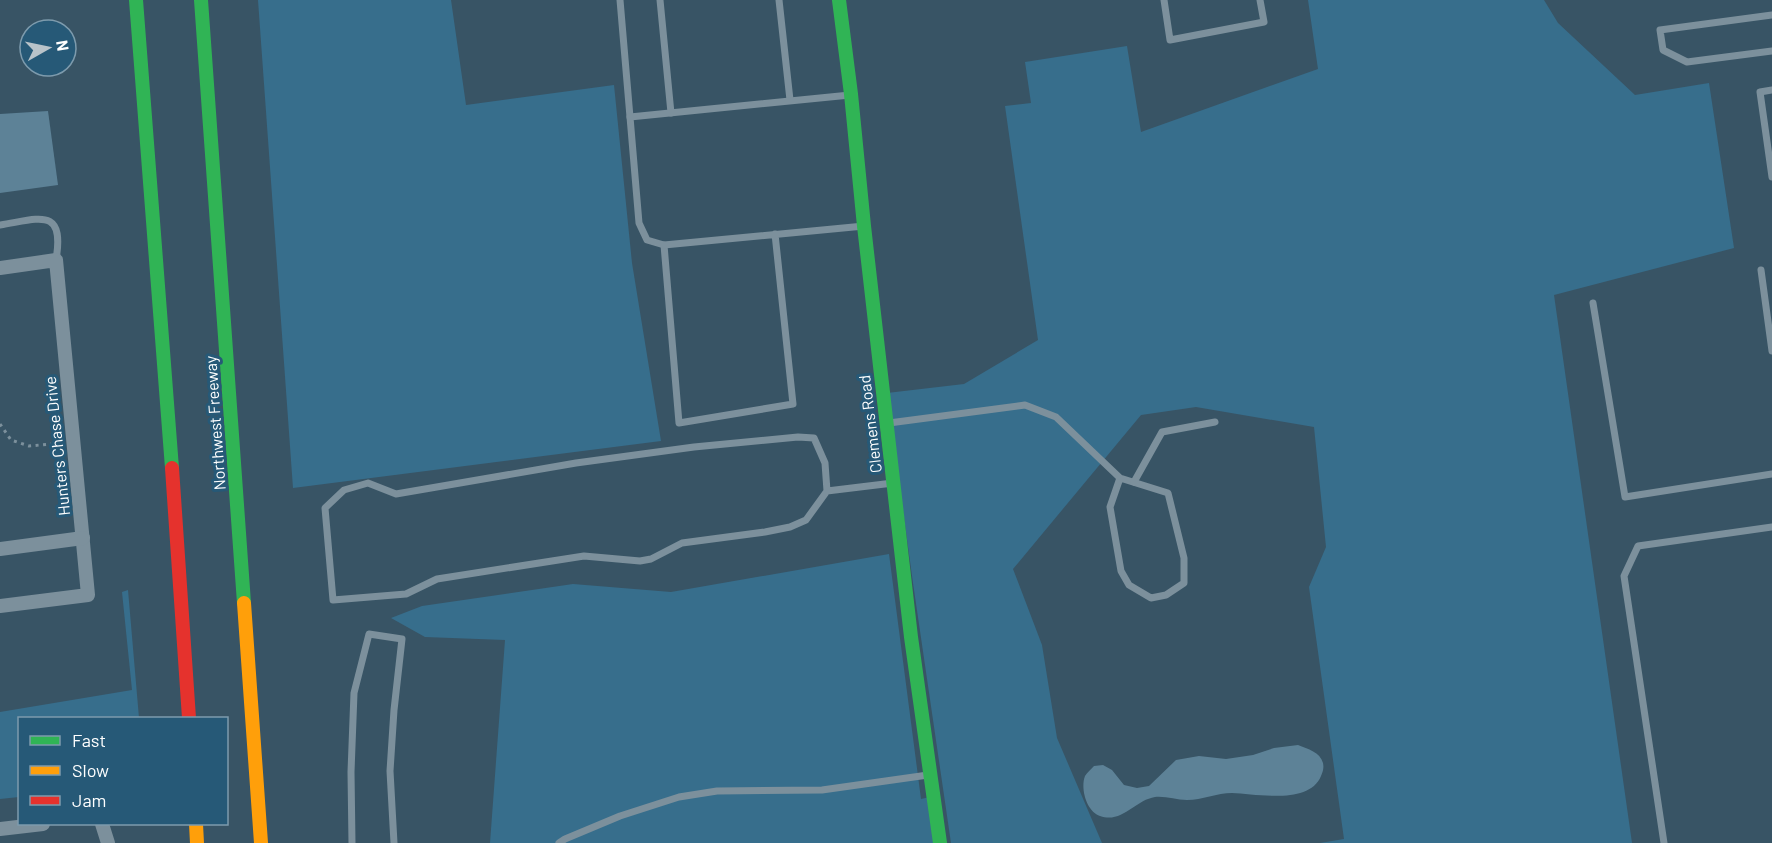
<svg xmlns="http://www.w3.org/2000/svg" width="1772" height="843" font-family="Barlow,sans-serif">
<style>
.green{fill:#376e8c}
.water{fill:#5d8297}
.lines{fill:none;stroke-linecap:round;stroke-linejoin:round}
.path{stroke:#7c909c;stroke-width:3;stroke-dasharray:3 4.5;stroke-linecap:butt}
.lane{stroke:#7c909c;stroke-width:7}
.street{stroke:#7c909c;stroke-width:14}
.fast{stroke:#30b455;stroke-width:14}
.slow{stroke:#ff9f0a;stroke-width:14}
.jam{stroke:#e5322d;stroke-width:14}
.labels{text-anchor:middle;stroke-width:6;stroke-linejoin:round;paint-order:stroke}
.street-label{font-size:16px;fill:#fff;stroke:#265977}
</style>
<rect width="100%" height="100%" fill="#385465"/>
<g class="green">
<path d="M258,0h193l15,105 148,-20 18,178 29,178 -368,47z"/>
<path d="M1308,0h236l14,23 77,72 74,-12 25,165 -180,47 78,548h-312l24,-4 -35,-252 17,-40 -12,-120 -118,-20 -55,8 -128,154 29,76 15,93 45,105h-151l-38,-260 -26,-190 77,-9 74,-44 -33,-234 26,-3 -6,-41 102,-16 14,86 177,-63z"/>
<path d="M889,554l32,245 13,-3 6,47h-450l15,-203 -80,-3 -34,-19 31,-12 151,-22 98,8z"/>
<path d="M128,590l11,128h-119l-1,79 -19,2v-87l132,-22 -10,-98z"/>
</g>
<g class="water">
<path d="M48,111l10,74 -58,8v-79z"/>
<path d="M1298,745c10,4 22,7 25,18 1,5 0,8 -2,13 -12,29 -63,18 -89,17 -15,0 -30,7 -45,7 -11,0 -21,-4 -32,-3 -20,3 -33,27 -55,19 -13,-4 -20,-27 -15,-40 2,-3 6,-7 9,-10l9,-1 9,5 12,15 13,3 12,-2 27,-26 23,-4 27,3 27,-4 21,-7z"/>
</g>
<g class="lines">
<path class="path" d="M0,424l11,16 18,6 22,-2"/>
<g class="lane">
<path d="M620,0l10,117"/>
<path d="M660,0l11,113"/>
<path d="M779,0l11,100"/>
<path d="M1164,0l6,40 94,-18 -4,-22"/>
<path d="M1772,15l-112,15 3,20 24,12 85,-11"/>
<path d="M1772,90l-12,2 12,85"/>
<path d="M0,225c39,-6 65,-19 56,35"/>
<path d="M775,234l18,170 -114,19 -15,-178 200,-19"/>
<path d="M664,245l-17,-5 -8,-17 -9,-106 220,-22"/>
<path d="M1761,270l11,81"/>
<path d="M1593,303l32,194 147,-23"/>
<path d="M889,423l136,-18 31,12 64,61 48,15 16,65v25l-18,12 -15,3 -22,-13 -8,-14 -11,-64 10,-29"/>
<path d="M1134,482l28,-50 53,-10"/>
<path d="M827,491l-2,-28 -11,-25 -16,-1 -104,10 -118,16 -180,31 -28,-11 -24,7 -19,18 8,92 73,-6 31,-15 147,-23 56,5 11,-2 31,-16 83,-11 25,-5 16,-7 21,-29 66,-8"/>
<path d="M352,843l-1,-71 3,-79 15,-59 33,5 -8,71 -4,61 4,72"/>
<path d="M559,843l6,-4 55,-23 59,-19 38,-6 105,-1 106,-15"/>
<path d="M1664,843l-40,-267 14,-30 134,-19"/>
</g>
<g class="street">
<path d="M0,268l56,-8 32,335 -88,11"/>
<path d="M0,549l83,-11"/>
<path d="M102,824l6,19"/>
<path d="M0,829l43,-5"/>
</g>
<g class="fast">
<path d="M136,0l36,468"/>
<path d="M201,0l43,603"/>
<path d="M839,0l12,94 13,132 47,411 29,206"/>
</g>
<g class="slow">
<path d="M244,603l17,240"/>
<path d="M196,824l1,19"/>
</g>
<path class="jam" d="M172,468l17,250"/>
</g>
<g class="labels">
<g class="street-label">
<text transform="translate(215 423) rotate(-94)" y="6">Northwest Freeway</text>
<text transform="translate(870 424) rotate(-97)" y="6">Clemens Road</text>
<text transform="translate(57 446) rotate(-96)" y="6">Hunters Chase Drive</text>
</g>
</g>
<rect x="18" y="717" width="210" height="108" fill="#265977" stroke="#7d9bad" stroke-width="1.5"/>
<rect x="30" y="736" width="30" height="9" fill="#30b455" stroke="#7d9bad" stroke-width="1.5"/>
<text x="72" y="747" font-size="18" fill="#ffffff">Fast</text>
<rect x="30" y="766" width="30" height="9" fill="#ff9f0a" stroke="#7d9bad" stroke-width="1.5"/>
<text x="72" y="777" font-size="18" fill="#ffffff">Slow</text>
<rect x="30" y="796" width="30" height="9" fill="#e5322d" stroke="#7d9bad" stroke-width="1.5"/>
<text x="72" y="807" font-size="18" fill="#ffffff">Jam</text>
<g transform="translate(48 48) rotate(81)"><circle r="28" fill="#265977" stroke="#7d9bad" stroke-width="1.5"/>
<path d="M0-4.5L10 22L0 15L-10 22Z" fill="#b9c3c9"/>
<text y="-9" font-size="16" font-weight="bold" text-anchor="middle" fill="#ffffff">N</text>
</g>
</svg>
